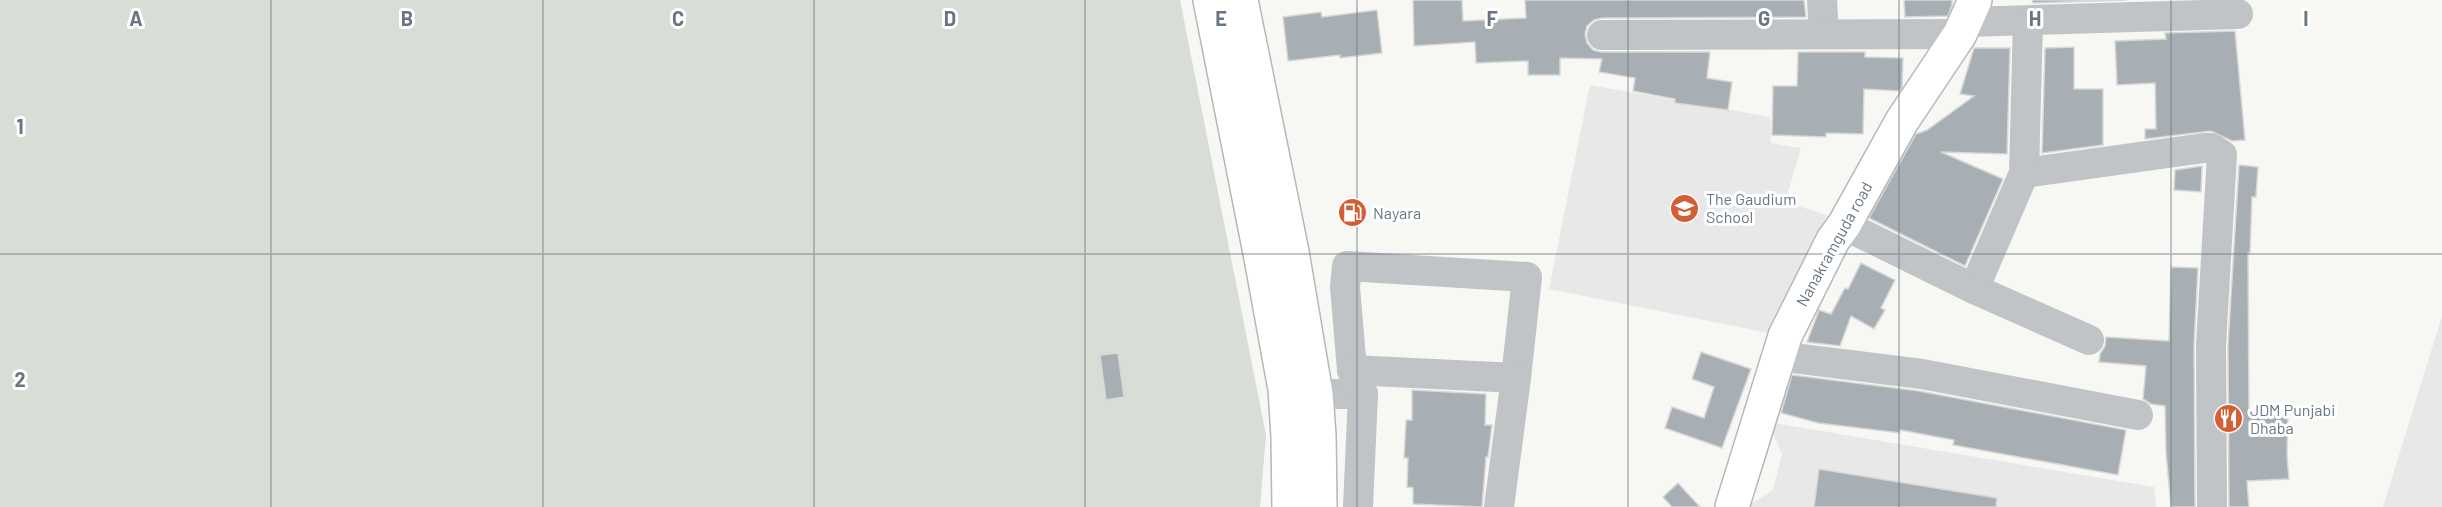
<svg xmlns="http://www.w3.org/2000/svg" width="2442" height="507" font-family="Barlow,sans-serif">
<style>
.built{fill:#e7e8e7}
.green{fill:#d8ddd5}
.building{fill:#a8afb4;stroke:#d8d8d6;stroke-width:1.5}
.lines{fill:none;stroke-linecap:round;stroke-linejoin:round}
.major-casing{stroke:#b4b8bb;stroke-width:36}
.minor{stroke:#c0c4c7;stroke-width:30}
.major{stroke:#fff;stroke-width:33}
.grid{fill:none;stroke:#687682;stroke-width:1.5;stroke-opacity:0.55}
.labels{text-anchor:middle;stroke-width:6;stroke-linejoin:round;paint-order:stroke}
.poi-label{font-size:16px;fill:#687682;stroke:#fff;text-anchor:start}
.street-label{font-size:16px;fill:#687682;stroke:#fff}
.grid-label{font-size:20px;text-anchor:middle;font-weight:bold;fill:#687682;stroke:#fff;stroke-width:6;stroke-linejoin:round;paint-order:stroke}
</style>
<rect width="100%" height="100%" fill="#f7f7f4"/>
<g class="built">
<path d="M1590,85l180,32 1,26 30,5 -16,54 42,13 -58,118 -220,-44z"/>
<path d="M2442,316v191h-59z"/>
<path d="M1768,422l386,65 2,20h-410l27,-17 9,-36z"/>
</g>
<path class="green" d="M0,0h1180l86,435 -6,72h-1260z"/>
<g class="building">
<path d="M1413,0h49l1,21 63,-3 -1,-18h279l2,17 -204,1 -8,2 -7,6 -2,8 2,9 6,7 8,2h109l-3,26 25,4 -4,28 -53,-7v-4l-42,-8 2,-13 -36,-6 3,-13 -42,-1v17h-32v-14l-52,2 -1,-21 -61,4z"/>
<path d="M1904,0h48v5l-4,11 -43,1z"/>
<path d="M2032,0h95l-94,3z"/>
<path d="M1377,10l5,43 -42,5v-3l-52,6 -5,-44 38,-5 1,5z"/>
<path d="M2235,31l10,109 -13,1 -21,-10 -66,8v-10h11l-1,-46 -38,2 -2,-44 51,-2 -1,-6z"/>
<path d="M2074,47v42h29v56l-61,8 3,-105z"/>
<path d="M1974,48h36l-3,106 -66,-2 62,27 -38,87 -96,-48 47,-84 11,-4 47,-34 -14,-2z"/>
<path d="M1798,52h67v5l38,1 -1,30 -2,3 -36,-2 -1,45 -37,-1v4l-54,-2 1,-49h24z"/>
<path d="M2239,165l19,2 -2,30h-4l-2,56h-2l1,159 39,2 -1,41 2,24 -42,2 2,26h-20l-1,-162z"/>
<path d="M2202,166l-1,26 -27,-2 1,-20z"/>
<path d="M1861,263l34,17 -14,28 4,2 -11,19 -23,-13 -11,30 -33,-4 12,-32 12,4 14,-26 3,1z"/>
<path d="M2171,267l27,1 -4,77 1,162h-24l-5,-54 -1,-47 -14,-2 -8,-5 3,-33 -47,-4 1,-8 5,-8 1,-9 63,4z"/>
<path d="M1701,352l50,17 -29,79 -57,-20 7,-21 32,11 10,-31 -22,-8z"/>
<path d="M1118,353l6,44 -18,3 -6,-45z"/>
<path d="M1792,375l127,16 207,39 -8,45 -165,-30 1,-5 -54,-10v3l-82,-10 -37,-10z"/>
<path d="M1412,390l74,4 -1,31h7l-4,32h-2l-4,50 -69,-3v-16l-6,-1 1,-29h-4l2,-38h6z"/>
<path d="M1819,469l178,29 -1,9h-182z"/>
<path d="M1678,483l22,24h-28l-9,-10z"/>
</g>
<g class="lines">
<defs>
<g id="major">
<path d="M1210,0l51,258 24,131 3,47 1,71"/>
<path d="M1241,0l51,252 24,142 3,41 1,72"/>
<path d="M1732,507l53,-171 48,-96 11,-15 58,-104 58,-87 15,-34"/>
</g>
</defs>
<use href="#major" class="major-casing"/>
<g class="minor">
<path d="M1822,0l2,34"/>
<path d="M1965,22l273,-8"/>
<path d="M1602,35l358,-1"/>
<path d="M2024,173l180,-25h7l11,7 -11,190 1,162"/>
<path d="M1844,225l130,64 50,-116 4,-152"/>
<path d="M1974,289l115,51"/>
<path d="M1777,356l145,18 216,41"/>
<path d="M1352,370l-7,-83 2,-21 180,11 -11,101"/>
<path d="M1316,394h47"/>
<path d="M1358,507l5,-113 -11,-24 164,8 -17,129"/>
</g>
<use href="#major" class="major"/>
</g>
<path class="grid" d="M271,0v507M543,0v507M814,0v507M1085,0v507M1357,0v507M1628,0v507M1899,0v507M2171,0v507M0,254h2442"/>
<defs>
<symbol id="school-disc" viewBox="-11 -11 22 22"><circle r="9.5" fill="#d35f37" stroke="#fff"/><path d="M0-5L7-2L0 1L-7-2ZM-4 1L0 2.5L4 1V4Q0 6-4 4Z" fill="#fff"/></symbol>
<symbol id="fuel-disc" viewBox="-11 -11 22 22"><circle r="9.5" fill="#d35f37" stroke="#fff"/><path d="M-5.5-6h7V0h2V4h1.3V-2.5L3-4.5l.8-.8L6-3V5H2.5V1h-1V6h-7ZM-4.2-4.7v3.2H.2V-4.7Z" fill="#fff"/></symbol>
<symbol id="restaurant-disc" viewBox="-11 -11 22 22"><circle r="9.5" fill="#d35f37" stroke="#fff"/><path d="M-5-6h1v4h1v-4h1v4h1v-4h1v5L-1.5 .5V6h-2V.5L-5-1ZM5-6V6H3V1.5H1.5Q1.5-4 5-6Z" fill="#fff"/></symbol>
</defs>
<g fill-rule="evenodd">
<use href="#school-disc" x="1668" y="192" width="33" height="33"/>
<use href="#fuel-disc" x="1336" y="196" width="33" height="33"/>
<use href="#restaurant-disc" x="2212" y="402" width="33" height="33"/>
</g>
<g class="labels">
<g class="poi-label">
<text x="1706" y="205">The Gaudium<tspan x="1706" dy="18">School</tspan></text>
<text x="1373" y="219">Nayara</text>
<text x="2250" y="416">JDM Punjabi<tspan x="2250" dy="18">Dhaba</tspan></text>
</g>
<g class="street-label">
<text transform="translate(1834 244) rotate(-61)" y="6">Nanakramguda road</text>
</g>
</g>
<g class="grid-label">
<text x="136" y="26">A</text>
<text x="407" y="26">B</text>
<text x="678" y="26">C</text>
<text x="950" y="26">D</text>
<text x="1221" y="26">E</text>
<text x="1492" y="26">F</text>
<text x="1764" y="26">G</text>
<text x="2035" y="26">H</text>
<text x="2306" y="26">I</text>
<text x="20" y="134">1</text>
<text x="20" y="387">2</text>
</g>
</svg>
